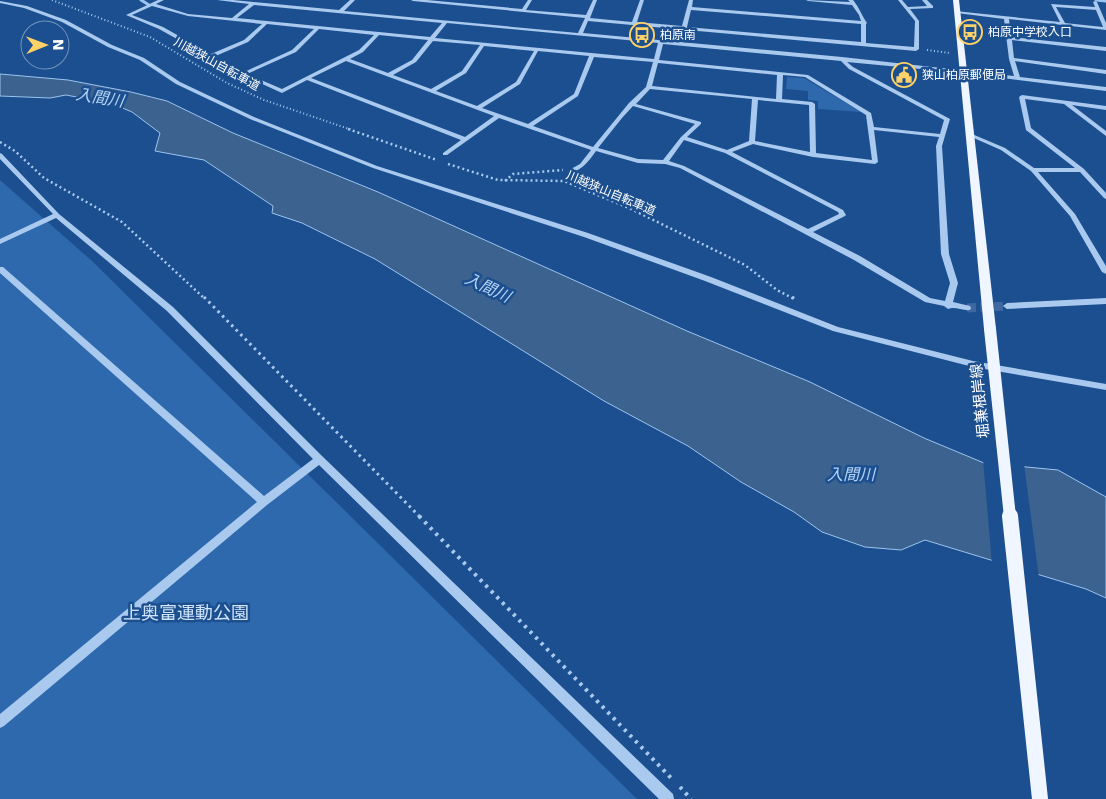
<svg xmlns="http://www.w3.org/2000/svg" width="1106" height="799" font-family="'DejaVu Sans','Noto Sans JP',sans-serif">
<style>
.green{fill:#2e69ad}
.water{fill:#3c6290;stroke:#9cc4f0}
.pier{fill:#1b4f8f}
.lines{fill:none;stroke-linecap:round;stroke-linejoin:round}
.stream{stroke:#9cc4f0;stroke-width:3}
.minor-tunnel{stroke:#3d69a0;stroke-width:9;stroke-dasharray:9 4.5;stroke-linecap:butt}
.path-far3{stroke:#a9c9ee;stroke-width:2;stroke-dasharray:1 2.5;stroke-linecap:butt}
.path-far2{stroke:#a9c9ee;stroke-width:2.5;stroke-dasharray:2 3;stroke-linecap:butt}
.path-far1{stroke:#a9c9ee;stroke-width:3;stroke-dasharray:2.5 4;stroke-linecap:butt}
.path{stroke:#a9c9ee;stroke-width:4;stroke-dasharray:3 5;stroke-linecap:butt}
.minor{fill:#a9c9ee;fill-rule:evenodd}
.major{fill:#f0f6ff;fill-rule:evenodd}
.major-bridge-far1{stroke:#f0f6ff;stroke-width:12}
.major-bridge{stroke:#f0f6ff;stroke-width:16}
.labels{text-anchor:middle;stroke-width:5;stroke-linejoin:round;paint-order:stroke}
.far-poi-label{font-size:12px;fill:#fff;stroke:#1b4f8f;text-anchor:start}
.far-street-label{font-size:12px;fill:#fff;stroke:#1b4f8f}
.street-label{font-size:15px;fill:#fff;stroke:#1b4f8f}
.water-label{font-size:16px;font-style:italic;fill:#b5d3f5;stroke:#1b4f8f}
.near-park-label{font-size:18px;fill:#cfe3fa;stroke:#1b4f8f}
</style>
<rect width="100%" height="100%" fill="#1b4f8f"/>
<g class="green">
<path d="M787,77l17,1 57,34 -43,-3v-8l-10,-1v-9l-22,-2z"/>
<path d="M0,180l92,81 545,538h-637z"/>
</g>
<path class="water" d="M0,74l68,6 63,12 36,9 66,32 145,59 309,139 123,51 114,56 60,25 74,7 48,27v101l-20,-9 -161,-49 -24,10 -36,-3 -43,-15 -28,-20 -53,-30 -53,-36 -84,-45 -229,-142 -73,-36 -30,-10 1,-7 -69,-46 -49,-9 5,-18 -28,-21 -19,-8 -47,-9 -16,3 -50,-2z"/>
<path class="pier" d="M983,459l41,5 15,114 -47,-14z"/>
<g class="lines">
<g class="stream">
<path d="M141,0l8,5"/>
<path d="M1096,0l10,1"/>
</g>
<path class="minor-tunnel" d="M967,308l40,-2"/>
<g class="path-far3">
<path d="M52,0l98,37 77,46 37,17 88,30"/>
<path d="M927,50l23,3"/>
</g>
<g class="path-far2">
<path d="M348,129l89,31"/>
<path d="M0,142l15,9 29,27 78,44 83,77"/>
<path d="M448,164l50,16 66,1 67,28 114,56 32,25 17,9"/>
<path d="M505,181l8,-7 50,-4"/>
</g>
<g class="path-far1">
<path d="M204,297l216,220"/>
<path d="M792,297l5,3"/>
</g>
<g class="path">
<path d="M419,516l255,265"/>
<path d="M680,787l11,12"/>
</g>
<g class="minor">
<path d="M158,0h6l-8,4 32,10 44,4 17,-14 -32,-4h16l106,10 11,-10h5l-11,11 234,22 7,-15 -172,-17 -2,-1h16l95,9 6,-9h4l-6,10 60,5 7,-15h4l-7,18 42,4 8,-22h4l-7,22 45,4 7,-26h4l-1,7 169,14 -2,-6 -7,-10 -44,-4 -2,-1 44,2 -2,-2h5c6,7 9,16 14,23l-1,1v19l48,4 1,-26 -17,-21h4l6,7 19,-1 -5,-6h5l6,6v2l-23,1 9,12v28l-3,2 -328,-30 -5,12 259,24 172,19 -5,-17 -5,-40 -47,-6h-2v-2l105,11 -9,-18 44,3 -2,-5 2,-1 2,1 9,21v7l-97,-11 2,18 95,10v4l-94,-11 2,18 92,12v4l-91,-13 5,16 86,10v4l-143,-18 -116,-11 6,5 97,52 -8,27 7,108 9,29 -5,19 17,4 1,2 -1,2c-8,1 -15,-4 -22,-1l-4,-3 -19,-4 -71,-42 -174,-92 -15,-4 -27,-1 -42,-12c-7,10 -15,21 -27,21v-2l11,-6 11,-14 -92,-32 -52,37h-4v-2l18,-13 -154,-60 -25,13 -42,-19 52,-24 22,-21 -47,-5 -19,18 -37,16 -52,-29 -33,-14zM254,5l188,18 -12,14 -193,-19zM152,6l36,10 74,8 -18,16 -33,14 -48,-27 -31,-12zM1056,7l40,3 7,17 -38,-4zM691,10l170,14v18l-174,-15zM447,23l211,20 -4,16 -219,-21zM319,29l55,6 -15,15 -77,39 -35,-15 49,-22zM379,35l49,5 -16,20 -24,13 -38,-14 13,-7zM433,41l47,4 -18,26 -31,18 -38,-14 23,-13zM663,44l178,17 8,8 95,51 -4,14 -66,-7 -3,-14 -63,-38 -149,-15zM484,46l50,5 -18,31 -39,24 -41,-15 30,-18zM538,51l51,5 -15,38 -46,30 -46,-16 38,-24zM594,57l59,5 -7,25 -17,16 -36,44 -60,-21 45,-30zM346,61l148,55 -29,21 -154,-59zM658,63l119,12 -1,24 -124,-13zM783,75l22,2 61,38 6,45 -56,-7 -1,-49 -3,-2 -30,-3zM650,89l102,10 -3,42 -22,9 -40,-13 14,-13v-2l-65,-18zM758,100l51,5 1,47 -55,-11zM633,106l62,18 -14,13 -18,23 -25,-1 -40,-11 24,-30zM874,130l65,7 -3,9 5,108 9,29 -5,18 -15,-3 -70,-42 -47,-24 32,-16 1,-1 -3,-5 -111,-58 21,-8 60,13 62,7 3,-2zM684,140l41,13 113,59 1,2 -31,15 -124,-63 -15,-5z"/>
<path d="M0,1l27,5 39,14 46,25 32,13 36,24 74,35 123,49 211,67 123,44 127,50 135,34 133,23v6l-133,-23 -140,-36 -128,-50 -121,-44 -211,-69 -123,-49 -74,-35 -36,-24 -32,-13 -46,-25 -38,-14 -24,-5z"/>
<path d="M1022,95l84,11v4l-34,-5 34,26v5l-42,-32 -39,-5 6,29 53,41 22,24v6l-2,-1 -24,-26h-42l37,42 31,52v8l-4,-2 -32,-56 -39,-45 -30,-21 -34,-15 5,-1 33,14 29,20h41l-49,-38 -7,-33z"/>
<path d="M0,153l2,1 57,60 114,93 149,149 351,338 1,5h-15l-340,-334 -52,40 -263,221 -4,2v-14l257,-212 -257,-229v-6h3l261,229 49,-37 -146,-148 -111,-93 -56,26v-5l53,-25 -53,-55z"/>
<path d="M1106,298v6l-99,5 -4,-3 4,-3z"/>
</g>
<path class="major" d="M953,0h6l37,329 -6,4 -6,-4z"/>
<path class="major-bridge-far1" d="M990,329l20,188"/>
<path class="major-bridge" d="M1010,516l30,283"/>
</g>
<defs>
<symbol id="bus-ring" viewBox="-11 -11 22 22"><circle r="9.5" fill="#1b4f8f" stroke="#ffd166" stroke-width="1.5"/><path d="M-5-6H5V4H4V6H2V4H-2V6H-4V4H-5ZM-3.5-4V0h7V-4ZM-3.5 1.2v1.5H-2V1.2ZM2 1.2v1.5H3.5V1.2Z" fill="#ffd166"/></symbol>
<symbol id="civic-ring" viewBox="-11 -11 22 22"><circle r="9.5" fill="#1b4f8f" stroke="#ffd166" stroke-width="1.5"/><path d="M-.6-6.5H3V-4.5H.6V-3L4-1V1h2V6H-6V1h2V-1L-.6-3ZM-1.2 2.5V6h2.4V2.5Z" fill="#ffd166"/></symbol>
</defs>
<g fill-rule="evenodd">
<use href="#bus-ring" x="956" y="18" width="28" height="28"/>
<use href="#bus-ring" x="628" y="21" width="28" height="28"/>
<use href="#civic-ring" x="890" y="61" width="28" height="28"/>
</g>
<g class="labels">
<g class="far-poi-label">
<text x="988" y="36">柏原中学校入口</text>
<text x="660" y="39">柏原南</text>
<text x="922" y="79">狭山柏原郵便局</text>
</g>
<g class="far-street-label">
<text transform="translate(217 64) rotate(29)" y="4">川越狭山自転車道</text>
<text transform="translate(611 193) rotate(23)" y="4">川越狭山自転車道</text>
</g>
<g class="street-label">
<text transform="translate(980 401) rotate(-96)" y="5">堀兼根岸線</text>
</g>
<g class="water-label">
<text transform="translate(100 97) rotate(9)" y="6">入間川</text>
<text transform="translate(488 287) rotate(25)" y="6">入間川</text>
<text x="851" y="480">入間川</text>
</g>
<g class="near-park-label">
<text x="186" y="619">上奥富運動公園</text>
</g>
</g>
<g transform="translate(45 45) rotate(89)"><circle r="24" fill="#1b4f8f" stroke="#7695bc"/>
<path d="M0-4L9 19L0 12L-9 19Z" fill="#ffd166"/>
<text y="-8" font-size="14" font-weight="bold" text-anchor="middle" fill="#ffffff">N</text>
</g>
</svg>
